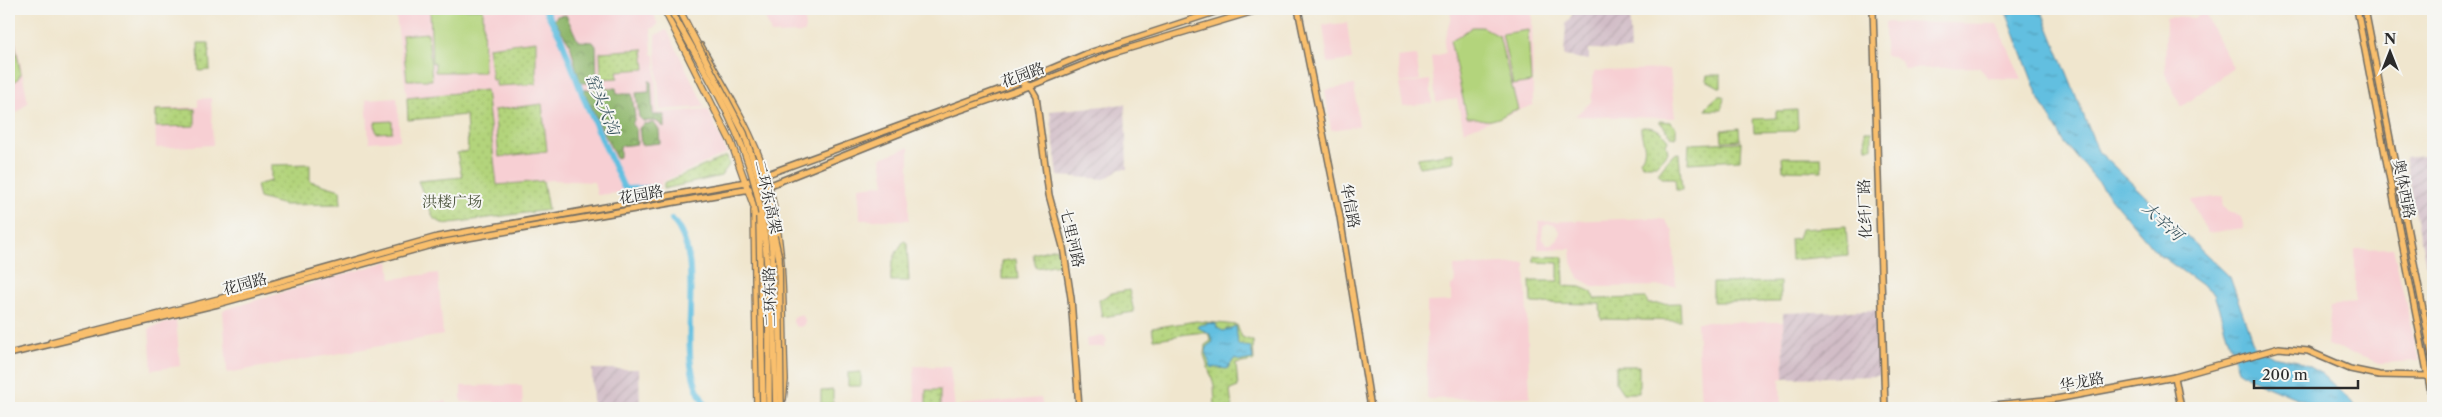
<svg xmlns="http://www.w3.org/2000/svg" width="2442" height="417" font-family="'Libre Caslon Text','Noto Serif SC',serif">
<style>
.built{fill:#f7cfd3;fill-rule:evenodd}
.industrial{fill:url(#industrial-furrows)}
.green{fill:url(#green-dots);stroke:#6f8053}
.forest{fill:url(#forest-crowns);stroke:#5c704b}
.pitch{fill:#b3d47b;stroke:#6f8053}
.water{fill:url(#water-ripples);stroke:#467586}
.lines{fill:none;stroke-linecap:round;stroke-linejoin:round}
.river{stroke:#62bfe0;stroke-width:6}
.major-casing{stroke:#706c64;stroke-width:8}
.highway-casing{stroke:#706c64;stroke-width:8}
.major{stroke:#f9bf6d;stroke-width:5}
.highway{stroke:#f9bf6d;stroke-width:5.5}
.highway-bridge-casing{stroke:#706c64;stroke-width:8;stroke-linecap:butt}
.highway-bridge{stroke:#f9bf6d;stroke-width:5.5}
.labels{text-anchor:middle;stroke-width:4;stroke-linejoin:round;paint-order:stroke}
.street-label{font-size:15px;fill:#2b2b2b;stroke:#f6f6f2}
.park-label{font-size:15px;fill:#4d553f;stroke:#f6f6f2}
.water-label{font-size:16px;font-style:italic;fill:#3c5761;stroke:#f6f6f2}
</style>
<defs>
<pattern id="industrial-furrows" width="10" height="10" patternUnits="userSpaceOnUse" patternTransform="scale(1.25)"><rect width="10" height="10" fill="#d2bdc7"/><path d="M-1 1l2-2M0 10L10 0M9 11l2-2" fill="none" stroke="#b4a3ab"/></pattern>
<pattern id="green-dots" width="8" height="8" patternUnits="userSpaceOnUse" patternTransform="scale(1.25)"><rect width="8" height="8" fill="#b3d47b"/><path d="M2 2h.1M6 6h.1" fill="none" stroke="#9ab66a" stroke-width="1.8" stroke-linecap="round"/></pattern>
<pattern id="forest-crowns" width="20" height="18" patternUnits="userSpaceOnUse" patternTransform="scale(1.25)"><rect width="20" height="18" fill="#8eb66b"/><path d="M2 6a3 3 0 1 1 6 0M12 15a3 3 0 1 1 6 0" fill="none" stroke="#749458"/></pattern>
<pattern id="water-ripples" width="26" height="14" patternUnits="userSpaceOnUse" patternTransform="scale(1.25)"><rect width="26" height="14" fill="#62bfe0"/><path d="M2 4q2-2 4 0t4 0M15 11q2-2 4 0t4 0" fill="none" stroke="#519bb6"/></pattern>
</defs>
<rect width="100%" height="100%" fill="#f6f6f2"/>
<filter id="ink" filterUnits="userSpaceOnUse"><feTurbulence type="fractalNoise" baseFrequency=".02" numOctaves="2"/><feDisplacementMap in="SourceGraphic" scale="10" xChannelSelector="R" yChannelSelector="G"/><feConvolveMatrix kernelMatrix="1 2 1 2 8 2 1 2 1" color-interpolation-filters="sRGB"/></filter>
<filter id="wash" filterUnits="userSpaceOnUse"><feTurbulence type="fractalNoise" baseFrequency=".0096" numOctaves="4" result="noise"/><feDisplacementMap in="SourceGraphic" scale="20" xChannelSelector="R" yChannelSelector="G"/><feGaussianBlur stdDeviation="1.12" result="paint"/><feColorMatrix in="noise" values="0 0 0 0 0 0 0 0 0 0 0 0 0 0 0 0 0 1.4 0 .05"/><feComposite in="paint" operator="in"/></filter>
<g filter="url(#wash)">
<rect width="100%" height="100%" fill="#f0e6ce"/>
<g class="built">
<path d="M395,9h257l6,16 -7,4 1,25 3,1 2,58 51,-4 19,44 -65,29 -2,7 -63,6 -3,-13 -41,-2 -56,5 -40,-32 11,-2 -2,-37 -58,6 -1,-22z"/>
<path d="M762,9h42l1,24 -34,1z"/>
<path d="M1450,9h55l1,2 26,-2 1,96 -69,26 -7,-32 -21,3 -5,-45 14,-4 -1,-12 7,-23z"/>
<path d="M2204,12l29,56 -52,39 -16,-33 1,-57 29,1z"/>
<path d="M1885,22l112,2 25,55 -34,-1 -9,-11 -75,2 -3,-8 -9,-5h-7z"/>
<path d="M1347,23l5,37 -24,3 -5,-38z"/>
<path d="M667,30l38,77 -45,3 -5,-75z"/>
<path d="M14,31l14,71 -19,18v-88z"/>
<path d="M1416,55l4,25 -19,3 -4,-26z"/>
<path d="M1670,69l5,49 -100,-2 16,-14 3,-31z"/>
<path d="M1430,80l2,23 -29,3 -4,-22z"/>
<path d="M1354,85l5,41 -28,4 -6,-40z"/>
<path d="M397,97l3,43 -31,2 -3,-43z"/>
<path d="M211,98l2,47 -57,3 -1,-39 43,-2v-8z"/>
<path d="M909,147v73h-49l-1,-33 26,-3 -4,-26z"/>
<path d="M2223,196l-1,11 19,10 3,11 -37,5 -16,-33z"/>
<path d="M1652,218l13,2 8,11 3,55 -85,1 1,-2 -13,-7 -7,-16 -1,-13h-33l1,-27zM1548,224l7,1 5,6 -2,8 -6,6h-5l-5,-8 1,-10z"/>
<path d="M2393,248l26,113 -39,2 -53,-18 4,-39 24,-4v-53z"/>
<path d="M389,261l2,18 47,-6 5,62 -216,38 -4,-63z"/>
<path d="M1525,263l5,134 -103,2v-97l24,-1v-16l4,-1 -1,-18z"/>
<circle cx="799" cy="321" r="6"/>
<path d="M176,320l4,46 -28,4 -3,-42z"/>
<path d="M1697,322h86l1,56 -4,1 1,29 -80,-1z"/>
<path d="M1102,336l4,2 1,3 -3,6h-17l-1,-8z"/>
<path d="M914,366l36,1 5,41h-40z"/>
<path d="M520,385l2,1 1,22h-29v-6h-33v-16z"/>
<path d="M1041,398l2,10h-83v-3z"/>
<path d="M446,401v7h-25l-1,-5z"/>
<path d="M374,404v4h-55l-1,-2z"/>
</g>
<g class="industrial">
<path d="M1576,9h53l2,41 -42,-1v11l-25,-4 2,-32z"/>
<path d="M1125,104l2,65h-7l-15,10 -47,-3 -8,-65z"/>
<path d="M2433,155v110l-7,1 -21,-108z"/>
<path d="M1877,310l3,66 -96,2 -1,-65z"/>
<path d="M592,369h47l1,39h-47z"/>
</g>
<g class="green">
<path d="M536,41v43l-40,2v-6h-4l-4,-33z"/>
<path d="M198,43h11l1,27 -11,1z"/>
<path d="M643,49l2,20 -28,2 1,7 -17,1 -1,-27z"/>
<path d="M1707,75h14v13l-15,-8z"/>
<path d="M486,90l11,95 46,-4 5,29 -104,14 -10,-5 -16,-38 44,-4 -5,-24 11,-2 -2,-36 -58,5 -1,-22z"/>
<path d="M1718,96h6l-2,14h-16l1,-4z"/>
<path d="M542,104l5,47 -48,6 -5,-47z"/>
<path d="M195,109v17l-39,1v-17z"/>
<path d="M1797,110l1,18 -5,3 -39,1 -1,-13 23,-1v-7z"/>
<path d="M1659,121l11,1 6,6v10l-4,-1z"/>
<path d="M1641,127c14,0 19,2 27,13l-2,4 2,8 -12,13h-14l-2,-5c10,-12 0,-21 1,-33z"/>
<path d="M1739,128l1,12 -18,1 -1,-11z"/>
<path d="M1865,131h7v17h-6z"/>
<path d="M1741,142l-1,18 -52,3 1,-19z"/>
<path d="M1453,153l1,9 -35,5 -1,-9z"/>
<path d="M1679,153l3,37h-6l-1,-12h-13l-4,-5 15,-19z"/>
<path d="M727,156l2,9 -8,11 -57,13v-6z"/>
<path d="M1782,157h39l1,14 -39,-1z"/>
<path d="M310,164v17l30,9 1,14 -57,1 -25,-7 -3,-13 15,-4v-16z"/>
<path d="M1846,226l2,29 -57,5 -1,-21 8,-1 3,-9z"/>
<path d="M904,241l3,2 2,38h-18c-1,-16 3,-27 13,-40z"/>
<path d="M1056,248l4,16 -24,4 -3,-14z"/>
<path d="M1534,256l29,1 1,29 16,1 12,5 2,7 52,-1 2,6 32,-1 1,18 -80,-2 -1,-15 -69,-1 -1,-22h28v-18l-24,-1z"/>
<path d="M1016,259l2,20h-16v-18z"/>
<path d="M1780,282v20h-67v-19z"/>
<path d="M1129,290l5,22 -32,5 -3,-17 13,-7z"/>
<path d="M1196,321l41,4 5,12 11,4 1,20 -18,3 2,23 -8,3 2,18h-17l-1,-23 -10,-30 1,-10 6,-4 -3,-8c-14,-2 -37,5 -54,6l-2,-11z"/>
<path d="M1616,366h23v27h-16l-7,-10z"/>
<rect x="926" y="390" width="14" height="18"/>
</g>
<g class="forest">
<path d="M566,15l12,26 15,1 3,4 1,37h-17l-10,-39 -16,-24 3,-4z"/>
<path d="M649,81h2l2,34h11v12l-8,-6h-13l-4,-4 -3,-24 13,-1z"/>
<path d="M616,88l1,6h15l3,23 -3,8 4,4 1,15 -17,2v11l-4,1 -33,-68z"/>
<path d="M654,123l5,7 1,13 -19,2 -2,-17 4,-4z"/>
</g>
<g class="pitch">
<path d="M430,9h53l1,63h-49v-9h-3z"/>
<path d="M1472,27h10l17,9 19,74c-9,0 -14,7 -23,9 -11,4 -18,-3 -28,-2l-17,-77 5,-1z"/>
<path d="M1528,30l3,52 -18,3 -11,-51z"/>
<path d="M428,33l4,47h-25l-5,-45z"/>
<path d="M9,35l5,4 7,35 -5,7h-7z"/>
<path d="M392,121v11l-16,1 -1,-11z"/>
<path d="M861,372v14h-13v-13z"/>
<path d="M833,390v14h-12v-13z"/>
</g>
<g class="water">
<path d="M2005,9h36l57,142 132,126 24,69 18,10 26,5 24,13 36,34h-43l-2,-3 -60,-25 -15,-10 -24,-76 -57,-41 -93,-111 -26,-46z"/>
<path d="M1210,323l6,1 1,4 6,3 13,-5 2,19 13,2 2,12 -12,2 -7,-2 -7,10 -16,-2 -5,-13 1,-8 6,-4c-2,-13 -10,-9 -16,-16z"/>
</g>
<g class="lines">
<g class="river">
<path d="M545,9l16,29 23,61 39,87 3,3 22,-1"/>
<path d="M672,219c41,46 -5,138 36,189"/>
</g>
</g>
</g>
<g filter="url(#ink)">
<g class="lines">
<defs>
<g id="major">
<path d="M1298,9l42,208 31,191"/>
<path d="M1873,9l12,399"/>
<path d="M2357,9l76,394"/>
<path d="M2365,9l68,352"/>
<path d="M2363,12l9,-3"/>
<path d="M1020,82l10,4 6,10 13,99 14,52 8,51 8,110"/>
<path d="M51,342l167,-43 219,-62 309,-55 274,-100 66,-28 138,-45"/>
<path d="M9,354l209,-50 221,-61 329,-57 175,-70 87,-30 80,-32 151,-45"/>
<path d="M2175,377l6,31"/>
<path d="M1962,408l94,-9 119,-22 104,-29 29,3 42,18 29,6 49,1"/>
</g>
<g id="highway">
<path d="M664,9l67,133 28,79"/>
<path d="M701,46c24,42 50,83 65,130 20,66 16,136 19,204l-2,19"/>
<path d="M754,211l3,197"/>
<path d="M772,213l3,26"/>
</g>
</defs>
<use href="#major" class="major-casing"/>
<use href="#highway" class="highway-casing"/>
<use href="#major" class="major"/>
<use href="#highway" class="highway"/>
<defs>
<g id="highway-bridge">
<path d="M670,9c32,57 70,116 86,180 17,66 12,150 13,219"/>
<path d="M679,9l65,124 22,67 6,49 4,159"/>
<path d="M759,217l4,191"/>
<path d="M774,236l5,22 2,150"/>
</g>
</defs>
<use href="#highway-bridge" class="highway-bridge-casing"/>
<use href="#highway-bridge" class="highway-bridge"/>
</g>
</g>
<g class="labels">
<g class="street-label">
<text transform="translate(1023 75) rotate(-20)" y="5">花园路</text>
<text transform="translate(2404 189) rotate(79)" y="5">奥体西路</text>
<text transform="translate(641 195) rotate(-10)" y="5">花园路</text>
<text transform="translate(768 197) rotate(77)" y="5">二环东高架</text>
<text transform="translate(1350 206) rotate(79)" y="5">华信路</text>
<text transform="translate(1865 209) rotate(-92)" y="5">化纤厂路</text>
<text transform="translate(1072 238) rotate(77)" y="5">七里河路</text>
<text transform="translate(245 284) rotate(-15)" y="5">花园路</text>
<text transform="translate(770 297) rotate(-92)" y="5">二环东路</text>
<text transform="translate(2082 382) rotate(-11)" y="5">华龙路</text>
</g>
<g class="park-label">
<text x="452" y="207">洪楼广场</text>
</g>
<g class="water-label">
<text transform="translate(603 104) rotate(68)" y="6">窑头大沟</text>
<text transform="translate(2163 221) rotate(43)" y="6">大辛河</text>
</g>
</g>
<rect width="2442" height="417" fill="none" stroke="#f6f6f2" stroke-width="30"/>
<g transform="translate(2390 52)" stroke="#f6f6f2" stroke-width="4" paint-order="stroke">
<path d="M0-4L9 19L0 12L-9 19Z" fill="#2b2b2b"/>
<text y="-8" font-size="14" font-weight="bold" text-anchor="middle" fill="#2b2b2b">N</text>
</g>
<path d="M2254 380v8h104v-8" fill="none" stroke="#2b2b2b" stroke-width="2.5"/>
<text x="2262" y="380" font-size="15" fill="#2b2b2b" stroke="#f6f6f2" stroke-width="4" paint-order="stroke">200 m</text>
</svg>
